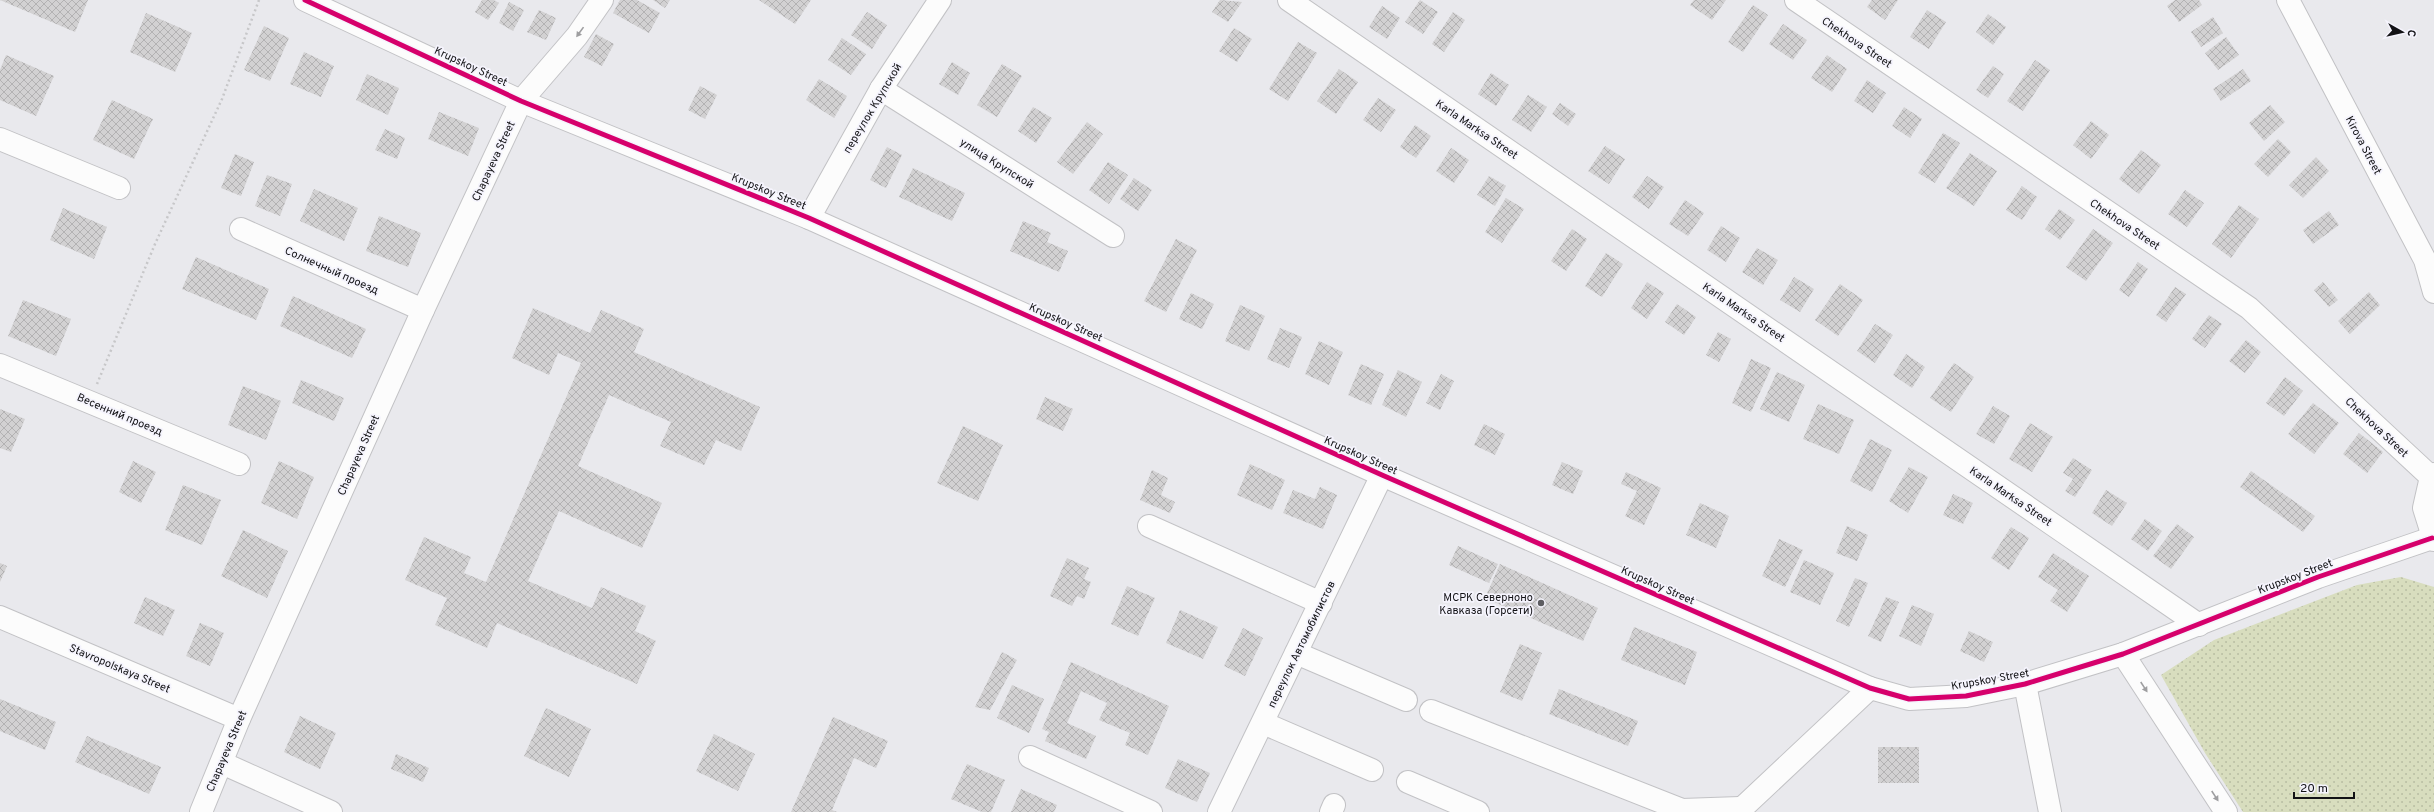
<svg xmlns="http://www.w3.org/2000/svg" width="2434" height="812" font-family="Overpass,sans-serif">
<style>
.grass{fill:url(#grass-dots)}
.building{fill:url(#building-cross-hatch)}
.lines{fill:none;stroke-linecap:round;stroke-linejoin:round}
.minor-casing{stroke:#c2c2c5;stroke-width:24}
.major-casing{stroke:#c2c2c5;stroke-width:24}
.path{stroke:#c7c7c9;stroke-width:2.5;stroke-dasharray:2 3;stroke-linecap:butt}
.minor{stroke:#fcfcfc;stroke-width:22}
.major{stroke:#fcfcfc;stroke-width:22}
.cycleway-casing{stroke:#f5f4fd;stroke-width:8}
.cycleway{stroke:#d6006c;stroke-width:5}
.oneway{fill:#9e9ea0}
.poi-dot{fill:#5d5d61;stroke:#f5f4fd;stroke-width:1.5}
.labels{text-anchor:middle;stroke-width:3.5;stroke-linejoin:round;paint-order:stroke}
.street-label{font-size:11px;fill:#121215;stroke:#f5f4fd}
.poi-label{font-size:11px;fill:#121215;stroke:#f5f4fd;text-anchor:end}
</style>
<defs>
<pattern id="grass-dots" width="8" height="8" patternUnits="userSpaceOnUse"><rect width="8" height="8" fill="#d8ddbe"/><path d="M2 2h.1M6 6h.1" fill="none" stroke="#b8bda2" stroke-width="1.8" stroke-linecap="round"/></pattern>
<pattern id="building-cross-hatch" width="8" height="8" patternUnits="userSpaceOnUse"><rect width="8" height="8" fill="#d2d1d2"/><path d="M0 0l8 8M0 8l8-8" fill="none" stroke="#b3b2b3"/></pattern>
</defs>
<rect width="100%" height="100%" fill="#e9e9ed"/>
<path class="grass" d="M2401,577l33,10v225h-191l-38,-59 -44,-78 53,-35 143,-55z"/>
<g class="building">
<path d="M0,0h88l-13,32z"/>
<path d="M482,0h12l5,3 -11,17 -13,-8z"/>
<path d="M620,0h17l23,13 -11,20 -36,-20z"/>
<path d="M653,0h17l-5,8z"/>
<path d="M759,0h52l-16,24z"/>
<path d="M1220,0l22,2 -14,20 -16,-10z"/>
<path d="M1420,0l18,12 -15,22 -18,-12z"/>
<path d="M1694,0h32l-14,20 -22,-15z"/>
<path d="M1872,0h26l-13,20 -18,-13z"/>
<path d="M2175,0h24l3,5 -23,17 -12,-16z"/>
<path d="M509,2l15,8 -11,21 -14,-8z"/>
<path d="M1753,5l15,10 -25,37 -15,-10z"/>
<path d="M1382,6l18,12 -13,21 -18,-12z"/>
<path d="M539,10l17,8 -10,22 -19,-8z"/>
<path d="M1927,10l19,12 -17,27 -19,-12z"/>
<path d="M867,12l20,13 -15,24 -21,-14z"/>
<path d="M1453,12l12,8 -21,32 -12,-8z"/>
<path d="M146,13l46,20 -17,39 -45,-20z"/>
<path d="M1988,14l18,13 -13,18 -17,-13z"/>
<path d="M2213,17l10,16 -22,14 -10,-15z"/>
<path d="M1783,24l24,16 -14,20 -24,-16z"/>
<path d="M264,26l25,12 -19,43 -26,-11z"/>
<path d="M1234,28l18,11 -15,23 -18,-11z"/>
<path d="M596,34l18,10 -12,22 -18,-9z"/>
<path d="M2226,37l13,18 -21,15 -13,-17z"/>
<path d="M842,38l24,16 -15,21 -23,-15z"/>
<path d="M1298,42l19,11 -29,48 -19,-12z"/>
<path d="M304,52l30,14 -13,31 -31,-13z"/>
<path d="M6,55l48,21 -18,40 -36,-16v-30z"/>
<path d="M1827,55l20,14 -15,23 -21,-14z"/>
<path d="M2035,60l15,10 -27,41 -16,-10z"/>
<path d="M952,62l18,11 -12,22 -19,-11z"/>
<path d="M1002,64l20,12 -25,41 -20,-12z"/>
<path d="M1993,66l11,8 -16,24 -12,-8z"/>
<path d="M1339,69l19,13 -22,32 -19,-13z"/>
<path d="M2243,69l8,12 -30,20 -8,-12z"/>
<path d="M1491,73l18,12 -13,21 -18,-12z"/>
<path d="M367,74l32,14 -11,27 -32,-15z"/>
<path d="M819,79l28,17 -13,22 -28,-18z"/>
<path d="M1867,80l19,13 -13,20 -19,-12z"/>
<path d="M700,86l17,9 -12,24 -17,-9z"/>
<path d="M1528,95l19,12 -16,25 -19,-12z"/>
<path d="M1378,98l18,12 -15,22 -18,-12z"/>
<path d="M112,100l41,19 -19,40 -41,-19z"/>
<path d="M1560,103l16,11 -8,12 -16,-12z"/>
<path d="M2270,105l15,17 -21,19 -15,-18z"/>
<path d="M1033,107l19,11 -16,25 -18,-12z"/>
<path d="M1904,107l18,12 -12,19 -18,-12z"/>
<path d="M439,112l40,16 -11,28 -40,-17z"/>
<path d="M2091,121l18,14 -18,24 -18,-14z"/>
<path d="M1087,122l16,12 -30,40 -16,-12z"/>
<path d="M1415,125l16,11 -15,22 -16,-11z"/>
<path d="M385,129l20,9 -8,21 -22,-9z"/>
<path d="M1943,133l17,10 -25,40 -17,-10z"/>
<path d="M2278,139l13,13 -23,25 -14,-13z"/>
<path d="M1605,146l20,13 -16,25 -21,-13z"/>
<path d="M887,147l15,8 -16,33 -16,-8z"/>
<path d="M1451,148l18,12 -15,23 -18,-12z"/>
<path d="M2141,150l20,15 -22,29 -20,-15z"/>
<path d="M1970,153l27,18 -23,35 -28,-18z"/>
<path d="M235,154l19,8 -13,34 -20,-8z"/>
<path d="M2316,157l13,14 -26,27 -14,-13z"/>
<path d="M1108,162l20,13 -19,29 -20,-14z"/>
<path d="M913,168l52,25 -13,28 -53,-24z"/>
<path d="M267,175l25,9 -12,32 -25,-10z"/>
<path d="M1489,176l17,10 -11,20 -18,-11z"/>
<path d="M1647,176l17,11 -15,22 -17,-12z"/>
<path d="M1134,178l18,12 -14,21 -18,-12z"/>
<path d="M2022,186l15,11 -15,23 -16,-10z"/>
<path d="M314,189l44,19 -14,33 -44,-20z"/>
<path d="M2185,190l19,13 -17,24 -19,-13z"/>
<path d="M1506,198l18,11 -22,34 -17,-11z"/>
<path d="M1685,200l19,13 -16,23 -19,-12z"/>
<path d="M2239,205l20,14 -28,39 -19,-14z"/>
<path d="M63,208l44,19 -13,32 -44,-19z"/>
<path d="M2059,209l16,11 -15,20 -15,-11z"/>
<path d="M2329,211l10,14 -26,19 -10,-14z"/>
<path d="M379,216l42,17 -13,34 -42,-16z"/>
<path d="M1023,221l28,12 -4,9 21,9 -9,21 -49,-21z"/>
<path d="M1721,226l19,12 -14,24 -19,-12z"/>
<path d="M1572,229l15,10 -21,32 -15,-10z"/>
<path d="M2093,229l20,14 -27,38 -20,-14z"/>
<path d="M1176,239l21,11 -31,62 -22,-11z"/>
<path d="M1757,248l21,12 -15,25 -21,-13z"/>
<path d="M1606,253l17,11 -21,33 -17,-11z"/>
<path d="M196,257l73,32 -13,31 -74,-31z"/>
<path d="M2138,262l10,7 -19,28 -10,-7z"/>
<path d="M1794,277l20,12 -14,23 -20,-12z"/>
<path d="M1647,282l17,11 -17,26 -16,-11z"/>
<path d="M2323,282l15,18 -9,7 -15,-17z"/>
<path d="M1840,284l23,16 -25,36 -23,-16z"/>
<path d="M2175,287l11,7 -20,28 -10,-7z"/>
<path d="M2369,292l11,13 -30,29 -12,-13z"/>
<path d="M1191,293l23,11 -12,25 -23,-10z"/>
<path d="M293,296l73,33 -14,29 -72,-32z"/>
<path d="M23,300l48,19 -15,37 -48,-20z"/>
<path d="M1677,304l19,13 -12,18 -19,-13z"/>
<path d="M1240,305l25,11 -16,35 -24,-10z"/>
<path d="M533,308l57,25 11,-23 43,19 -10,23 126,55 -19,44 -25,-11 -12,25 -44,-19 11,-24 -62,-27 -31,71 84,37 -20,45 -83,-37 -31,70 64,27 9,-21 45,19 -11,25 21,10 -19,43 -140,-61 -10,25 -52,-23 12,-27 -42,-18 19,-43 47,20 -7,16 22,9 95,-219 -23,-10 -9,22 -37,-17z"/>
<path d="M2209,315l13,9 -17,24 -13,-9z"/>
<path d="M1875,324l18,11 -18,28 -18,-12z"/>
<path d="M1280,328l22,9 -13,31 -22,-9z"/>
<path d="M1718,332l13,7 -12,23 -13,-7z"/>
<path d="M2246,340l15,12 -16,21 -16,-12z"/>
<path d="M1319,341l24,11 -14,33 -24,-11z"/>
<path d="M1906,354l19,13 -13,21 -19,-13z"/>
<path d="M1751,359l20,9 -20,44 -19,-9z"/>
<path d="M1954,363l20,14 -23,35 -21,-14z"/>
<path d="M1361,364l23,10 -13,31 -23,-10z"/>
<path d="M1398,370l24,12 -16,35 -24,-12z"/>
<path d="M1777,372l28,13 -16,37 -29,-13z"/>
<path d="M1441,374l13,7 -14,29 -14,-7z"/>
<path d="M2285,377l18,14 -19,25 -18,-13z"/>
<path d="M301,380l43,18 -10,23 -42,-18z"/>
<path d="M243,386l38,15 -15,39 -38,-15z"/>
<path d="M1045,397l28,12 -10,22 -27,-12z"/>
<path d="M2313,403l26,20 -25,31 -26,-20z"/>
<path d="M1818,404l36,16 -15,34 -36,-15z"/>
<path d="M1993,406l17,10 -16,28 -18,-10z"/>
<path d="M0,409l25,10 -14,33 -11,-4z"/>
<path d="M2030,423l23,14 -21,35 -23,-13z"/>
<path d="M1484,424l21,10 -10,21 -21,-10z"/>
<path d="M963,426l40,19 -25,56 -41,-18z"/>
<path d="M2359,433l24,19 -16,21 -24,-19z"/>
<path d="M1870,439l22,11 -20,42 -22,-11z"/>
<path d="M2073,458l19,12 -17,27 -10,-6 8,-12 -10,-6z"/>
<path d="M133,461l23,11 -15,31 -22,-11z"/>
<path d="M279,461l35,16 -17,42 -36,-16z"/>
<path d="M1562,462l21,9 -10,23 -21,-9z"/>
<path d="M1250,464l35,16 -13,30 -35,-15z"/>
<path d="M1909,467l19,10 -20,36 -19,-12z"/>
<path d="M1152,470l16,8 -7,17 14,7 -5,11 -30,-13z"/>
<path d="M2251,471l64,45 -12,16 -63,-45z"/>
<path d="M1626,472l35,16 -17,37 -19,-9 12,-25 -16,-7z"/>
<path d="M183,485l38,15 -19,45 -37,-15z"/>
<path d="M1320,487l17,8 -14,34 -40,-16 10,-23 22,9z"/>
<path d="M2106,490l21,13 -15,23 -20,-13z"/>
<path d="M1953,494l20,9 -10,21 -20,-9z"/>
<path d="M1700,503l29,13 -13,32 -30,-13z"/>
<path d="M2145,519l17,12 -14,20 -17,-12z"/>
<path d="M2177,524l17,13 -23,32 -18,-13z"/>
<path d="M1847,526l21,9 -11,26 -21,-8z"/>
<path d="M2011,527l18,11 -20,32 -18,-12z"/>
<path d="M243,530l45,21 -21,47 -46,-22z"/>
<path d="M1779,539l24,11 -18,37 -23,-11z"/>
<path d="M1458,546l40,18 -9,19 -40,-18z"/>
<path d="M2053,553l36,23 -22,36 -17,-11 8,-11 -20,-13z"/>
<path d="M1067,558l22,10 -5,11 7,3 -7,17 -7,-3 -5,10 -22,-10z"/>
<path d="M1804,560l30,13 -14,32 -30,-13z"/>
<path d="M0,563l7,3 -7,16z"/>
<path d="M1500,564l98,44 -15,33 -98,-43z"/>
<path d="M1855,578l13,5 -19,44 -13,-6z"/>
<path d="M1127,586l28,12 -17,38 -27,-12z"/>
<path d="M145,597l30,13 -12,26 -29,-13z"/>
<path d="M1886,597l13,5 -18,40 -13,-6z"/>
<path d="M1912,605l22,9 -13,32 -22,-10z"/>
<path d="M1180,610l38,17 -15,32 -37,-16z"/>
<path d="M200,623l24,10 -14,33 -24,-10z"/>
<path d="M1634,627l63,25 -12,33 -64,-25z"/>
<path d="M1243,628l20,10 -18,38 -21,-10z"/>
<path d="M1969,631l24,11 -9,20 -24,-11z"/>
<path d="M1520,644l22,9 -20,48 -22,-9z"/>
<path d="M1002,652l15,8 -27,50 -15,-3z"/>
<path d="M1071,662l98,44 -21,49 -23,-10 5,-12 -31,-13 8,-17 -26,-12 -14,32 29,13 -10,23 -41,-18 4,-9 -7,-3z"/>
<path d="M1012,685l32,14 -15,34 -32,-15z"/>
<path d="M1559,689l79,32 -10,25 -79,-32z"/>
<path d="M0,699l56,23 -11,28 -45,-19z"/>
<path d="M546,708l45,21 -22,48 -45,-21z"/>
<path d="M300,716l36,17 -16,36 -36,-17z"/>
<path d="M833,717l55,24 -12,27 -22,-10 -22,52 5,2h-46z"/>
<path d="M714,734l41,20 -17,37 -42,-20z"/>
<path d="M87,736l74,31 -12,27 -74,-32z"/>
<rect x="1878" y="747" width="41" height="36"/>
<path d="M396,754l33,14 -6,14 -32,-13z"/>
<path d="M1178,759l32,14 -13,29 -32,-14z"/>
<path d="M967,764l38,16 -14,32h-9l-31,-13z"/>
<path d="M1021,789l36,16 -3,7h-43z"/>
</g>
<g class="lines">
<defs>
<g id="minor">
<path d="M305,0l216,101 288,117 573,257 488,213 39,11 57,-3 59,-12 98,-30 195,-77 114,-39"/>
<path d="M1289,0l910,625"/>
<path d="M1796,0l453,308 182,169"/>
<path d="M881,89l232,147"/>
<path d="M0,139l119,49"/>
<path d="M809,218l72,-129 59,-89"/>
<path d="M241,229l182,81"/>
<path d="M0,365l239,99"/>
<path d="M1149,526l172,77"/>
<path d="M0,617l239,102"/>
<path d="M1296,653l110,47"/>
<path d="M2123,654l103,158"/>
<path d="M2025,684l25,128"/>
<path d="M1431,711l251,99 58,-2"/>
<path d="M1263,723l109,47"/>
<path d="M1030,757l121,55"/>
<path d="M222,763l109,49"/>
<path d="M1408,782l70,30"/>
<path d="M201,812l38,-93 184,-409 98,-209 56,-65 25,-36"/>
<path d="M1219,812l163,-337"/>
<path d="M1331,812l3,-7"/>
<path d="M1738,812l132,-124"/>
</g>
<g id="major">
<path d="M2288,0l137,260 9,32"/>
<path d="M2434,474l-3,3 -7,31 10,32"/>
</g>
</defs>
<use href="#minor" class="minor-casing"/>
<use href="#major" class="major-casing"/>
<path class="path" d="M97,384l58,-140 67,-145 37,-99"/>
<use href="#minor" class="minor"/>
<use href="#major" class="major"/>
<defs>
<path id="cycleway" d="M305,0l216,101 288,117 573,257 488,213 39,11 57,-3 59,-12 98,-30 195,-77 114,-39"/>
</defs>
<use href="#cycleway" class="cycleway-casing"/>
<use href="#cycleway" class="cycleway"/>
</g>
<defs><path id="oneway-solid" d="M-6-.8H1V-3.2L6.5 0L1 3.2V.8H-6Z"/></defs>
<g class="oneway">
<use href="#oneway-solid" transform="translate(580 32) rotate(126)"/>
<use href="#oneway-solid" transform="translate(2144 687) rotate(57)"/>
<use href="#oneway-solid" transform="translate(2215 796) rotate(57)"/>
</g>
<circle class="poi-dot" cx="1541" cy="603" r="4"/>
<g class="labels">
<g class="street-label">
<text transform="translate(1857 42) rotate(34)" y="4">Chekhova Street</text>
<text transform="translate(471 66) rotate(25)" y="4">Krupskoy Street</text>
<text transform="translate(872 108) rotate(-59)" y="4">переулок Крупской</text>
<text transform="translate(1477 129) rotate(34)" y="4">Karla Marksa Street</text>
<text transform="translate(2364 145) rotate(62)" y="4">Kirova Street</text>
<text transform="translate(493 161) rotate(-65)" y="4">Chapayeva Street</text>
<text transform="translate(997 163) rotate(32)" y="4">улица Крупской</text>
<text transform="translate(769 191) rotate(22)" y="4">Krupskoy Street</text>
<text transform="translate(2125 224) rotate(34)" y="4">Chekhova Street</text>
<text transform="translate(332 270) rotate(24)" y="4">Солнечный проезд</text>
<text transform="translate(1744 312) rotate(34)" y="4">Karla Marksa Street</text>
<text transform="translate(1066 322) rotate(24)" y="4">Krupskoy Street</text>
<text transform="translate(120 414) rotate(23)" y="4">Весенний проезд</text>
<text transform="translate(2377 427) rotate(43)" y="4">Chekhova Street</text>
<text transform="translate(358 455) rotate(-66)" y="4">Chapayeva Street</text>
<text transform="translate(1361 455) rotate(24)" y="4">Krupskoy Street</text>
<text transform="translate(2011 496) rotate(34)" y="4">Karla Marksa Street</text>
<text transform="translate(2295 576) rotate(-21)" y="4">Krupskoy Street</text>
<text transform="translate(1658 585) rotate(24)" y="4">Krupskoy Street</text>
<text transform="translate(1301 644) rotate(-64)" y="4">переулок Автомобилистов</text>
<text transform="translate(120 668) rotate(23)" y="4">Stavropolskaya Street</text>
<text transform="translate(1990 679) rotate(-10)" y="4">Krupskoy Street</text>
<text transform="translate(226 751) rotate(-67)" y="4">Chapayeva Street</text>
</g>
<g class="poi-label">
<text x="1533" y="601">МСРК Северноно<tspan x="1533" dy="13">Кавказа (Горсети)</tspan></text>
</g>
</g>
<g transform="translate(2402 32) rotate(98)" stroke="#f5f4fd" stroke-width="3" paint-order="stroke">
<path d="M0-3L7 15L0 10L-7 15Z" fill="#121215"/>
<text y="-6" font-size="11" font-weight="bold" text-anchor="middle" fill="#121215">С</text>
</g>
<path d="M2294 792v6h60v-6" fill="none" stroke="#121215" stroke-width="2"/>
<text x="2300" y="792" font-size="12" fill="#121215" stroke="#f5f4fd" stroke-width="3" paint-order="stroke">20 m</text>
</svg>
